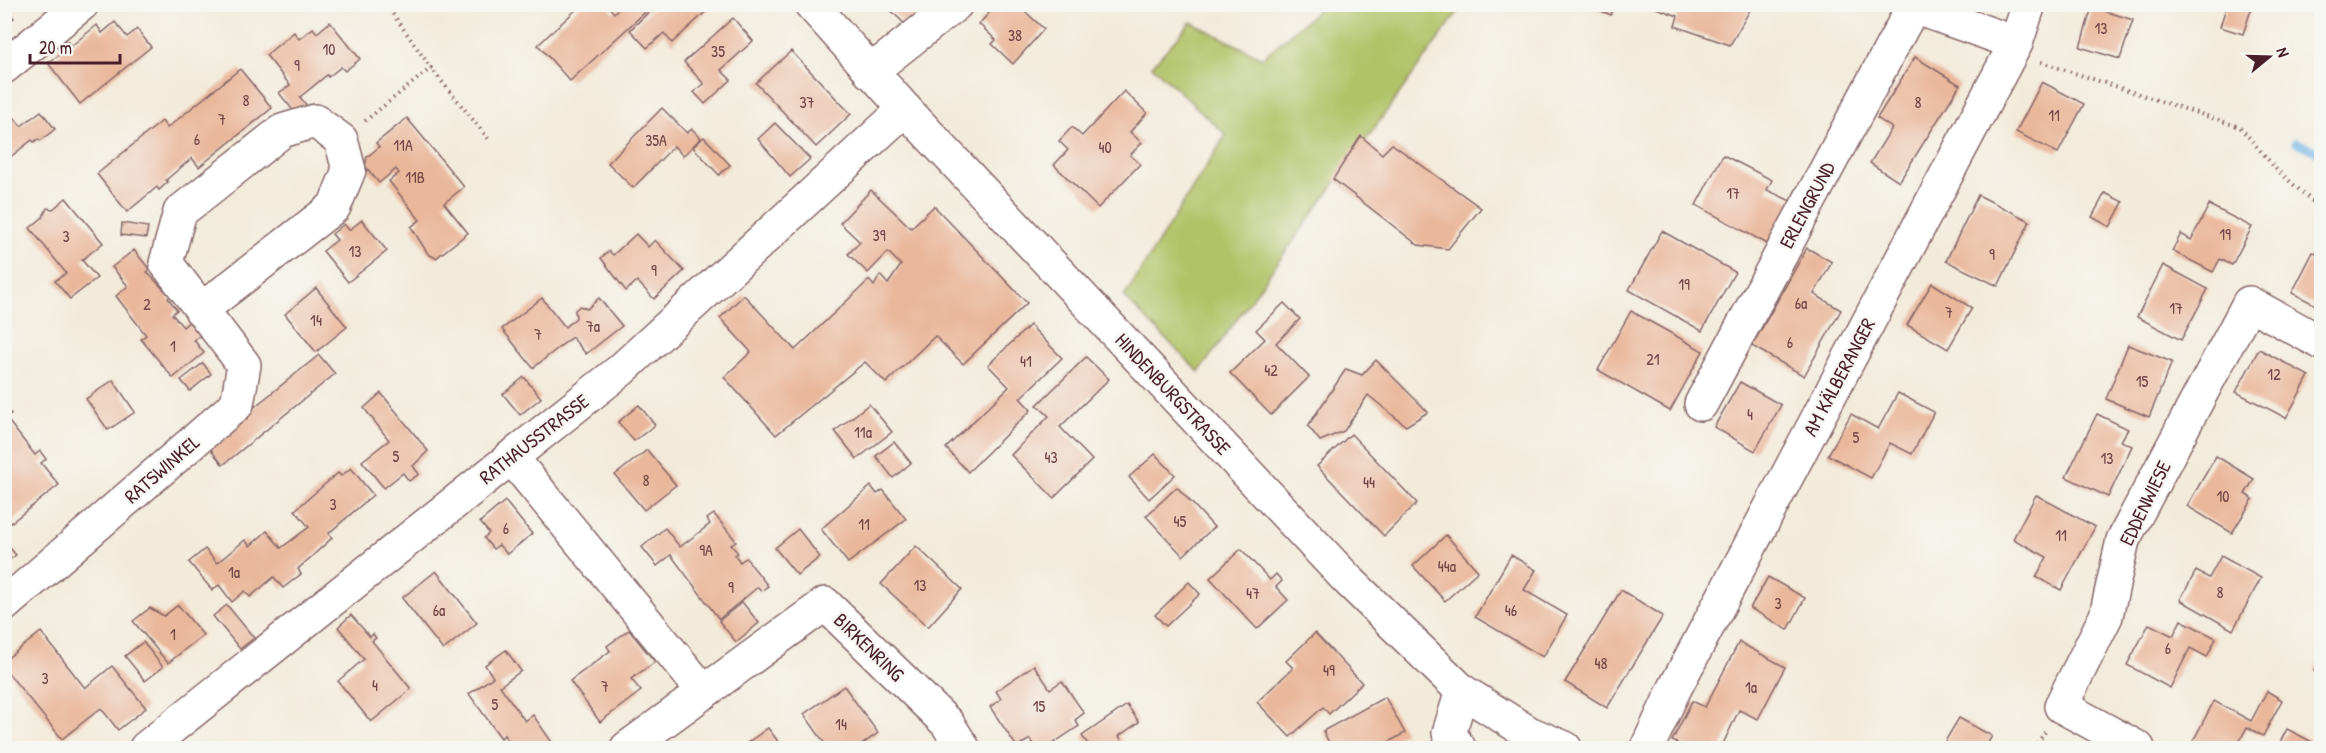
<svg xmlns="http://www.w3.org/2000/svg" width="2326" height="753" font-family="'Patrick Hand',sans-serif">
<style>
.green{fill:#b1c366;stroke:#7e7148;stroke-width:1.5}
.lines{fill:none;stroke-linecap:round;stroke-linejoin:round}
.stream{stroke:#71b2e5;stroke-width:9}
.building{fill:#eab79b}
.minor-casing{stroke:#856668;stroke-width:36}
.path{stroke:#856668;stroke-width:4;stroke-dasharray:1.5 4.5;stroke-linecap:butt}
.minor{stroke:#fff;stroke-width:33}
.labels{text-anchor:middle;stroke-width:5;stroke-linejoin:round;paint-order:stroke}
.number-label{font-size:16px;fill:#724547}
.street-label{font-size:20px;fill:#4a1f2b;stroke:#f6f6f2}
</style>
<rect width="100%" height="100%" fill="#f6f6f2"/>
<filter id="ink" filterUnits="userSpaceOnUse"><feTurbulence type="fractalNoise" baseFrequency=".0167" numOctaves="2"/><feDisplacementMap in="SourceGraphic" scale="12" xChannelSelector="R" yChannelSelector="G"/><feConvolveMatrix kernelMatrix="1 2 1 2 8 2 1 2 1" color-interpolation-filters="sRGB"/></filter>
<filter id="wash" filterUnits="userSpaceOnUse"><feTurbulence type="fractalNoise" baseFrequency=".008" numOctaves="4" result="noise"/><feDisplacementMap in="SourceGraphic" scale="24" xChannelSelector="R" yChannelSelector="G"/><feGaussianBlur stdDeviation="1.35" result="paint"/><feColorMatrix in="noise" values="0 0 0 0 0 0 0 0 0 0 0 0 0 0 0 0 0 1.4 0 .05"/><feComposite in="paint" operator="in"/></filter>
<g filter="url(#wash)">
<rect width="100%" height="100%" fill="#f3ebda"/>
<path class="green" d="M1324,5h139l-264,367 -75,-75 102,-162 -74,-69 39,-44 71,36z"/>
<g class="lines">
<path class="stream" d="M2296,142l26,12"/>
</g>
<g id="blocks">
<g class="building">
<path d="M577,4h29l8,9 9,-9h31l-84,77 -32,-36 41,-38z"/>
<path d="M657,4h57l-42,39 -8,-10 -17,15 -17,-18z"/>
<path d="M884,4h47l-22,24z"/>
<path d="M997,4h20l27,25 -31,35 -21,-20 4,-4 -17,-16z"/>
<path d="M1583,4h31l-3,11z"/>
<path d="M1657,4h77l16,6 -20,35 -55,-19 3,-10 -22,-8z"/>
<path d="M2227,4h26l-10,30 -23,-7z"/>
<path d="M4,6l10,12 -10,7z"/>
<path d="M2092,7l41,13 -13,39 -40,-12z"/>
<path d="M733,18l20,23 -32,29 10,10 -26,24 -11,-12 10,-8 -20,-22z"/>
<path d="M115,22l12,15 10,-8 14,18 -71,57 -32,-41 14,-10 -4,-5 9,-7 4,5 26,-21 5,8z"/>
<path d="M330,22l30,37 -15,12 -4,-4 -13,10 -1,-2 -27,22 7,9 -11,8 -17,-21 11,-8 -24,-30 28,-23 5,7 14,-11 4,5z"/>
<path d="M791,51l60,63 -35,33 -60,-64z"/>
<path d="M1915,57l45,28 -61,97 -29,-19 22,-35 -15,-10z"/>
<path d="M240,69l32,39 -73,59 -7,-9 -26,22 2,2 -9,8 -2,-3 -30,25 -30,-38 65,-53 5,7z"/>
<path d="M2042,82l42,22 -26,49 -42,-21z"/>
<path d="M1124,91l23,22 -17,19 12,11 -12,12 10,9 -42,44 -44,-43 14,-15 -9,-9 13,-14 10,9z"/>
<path d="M4,105l17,21 20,-15 14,18 -15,12 -2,-2 -4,3 -2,-2 -28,22z"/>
<path d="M662,108l25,25 5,-4 9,9 -18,18 -9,-10 -41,42 -25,-25z"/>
<path d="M407,118l57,69 -20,16 24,30 -32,25 -8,-4 -17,-27 9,-7 -31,-39 10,-8 -3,-4 -17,14 -14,-17 2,-9 12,-10 -3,-4z"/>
<path d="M775,123l35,36 -20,18 -32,-38z"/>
<path d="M1361,136l21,18 10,-10 89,64 -33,41 -30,-4 -85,-66z"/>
<path d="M704,137l26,28 -11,10 -26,-28z"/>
<path d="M1723,155l49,25 -5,10 26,12 -22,44 -75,-41z"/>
<path d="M871,190l40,38 23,-22 93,97 -64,61 -28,-28 -49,47 -21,-21 -89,73 -52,-58 27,-25 -31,-34 24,-23 51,55 74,-70 5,6 6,-11 8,9 13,-19 -13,-13 -20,21 -20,-19 12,-12 -20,-19z"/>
<path d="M2105,193l18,9 -13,25 -18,-10z"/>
<path d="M1978,195l52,26 -32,65 -52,-25z"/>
<path d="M66,198l37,45 -21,17 15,18 -27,21 -15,-18 11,-8 -36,-45 13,-11 4,-9 6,1z"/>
<path d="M2209,205l43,22 -20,38 -12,-6 -7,13 -41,-21 9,-17 10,6z"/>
<path d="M362,220l25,31 -39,31 -25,-31 14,-11 -5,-6 12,-10 5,6z"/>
<path d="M122,223l26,4 -2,11 -25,-3z"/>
<path d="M1662,231l73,41 -33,59 -73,-41z"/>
<path d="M636,234l12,13 7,-7 29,31 -30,28 -17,-18 -11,10 -25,-33 8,-7 4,4z"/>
<path d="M1807,248l25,14 -18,32 27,16 -37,66 -52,-30z"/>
<path d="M134,250l16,20 -3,2 23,24 -2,2 9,12 -5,4 11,13 6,-5 11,13 -6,5 10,13 -31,25 -32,-39 5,-4 -30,-39 12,-10 -16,-19z"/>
<path d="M2313,252l9,5v51l-30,-15z"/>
<path d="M2163,265l45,24 -27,51 -44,-23z"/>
<path d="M1932,283l40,25 -24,41 -41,-24z"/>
<path d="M316,288l31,39 -31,25 -31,-38z"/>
<path d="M542,298l23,29 11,-9 -1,-8 5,-4 7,3 12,-11 23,28 -36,28 -14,-17 -39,31 -31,-39z"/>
<path d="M1284,303l16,16 -24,24 33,34 -38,38 -41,-42 35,-34 -9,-9z"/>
<path d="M1631,311l72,40 -33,60 -72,-41z"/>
<path d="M1030,325l32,33 -42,40 11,12 -63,62 -22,-24 63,-61 -21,-22z"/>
<path d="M2128,345l44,17 -23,55 -43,-18z"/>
<path d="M2259,349l50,27 -23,42 -50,-26z"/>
<path d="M319,355l16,19 -112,91 -16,-20z"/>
<path d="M1086,357l23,22 -49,48 32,33 -38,38 -43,-43 38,-39 -12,-11z"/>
<path d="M1376,360l52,52 -22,14 -38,-31 -24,36 -24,10 -12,-15 38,-57 16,6z"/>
<path d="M203,363l8,11 -21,17 -9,-11z"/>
<path d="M524,377l17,21 -21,17 -17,-21z"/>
<path d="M113,380l22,32 -27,18 -22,-31z"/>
<path d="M1740,382l41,23 -26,46 -41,-24z"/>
<path d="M381,393l47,58 -15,15 6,8 -10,7 -6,-8 -19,15 -22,-27 27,-21 -25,-32z"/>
<path d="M1898,393l36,19 -22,42 -22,-11 -19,35 -43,-23 23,-41 27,15z"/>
<path d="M869,404l23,28 -35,27 -22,-28z"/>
<path d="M639,405l16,20 -21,16 -16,-19z"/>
<path d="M4,406l7,8 -5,4 29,37 5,-4 6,8 -5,4 18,22 -51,40 -4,-4z"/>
<path d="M2097,414l31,15 -7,12 11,5 -24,51 -42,-20z"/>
<path d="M1351,434l66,69 -33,33 -67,-70z"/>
<path d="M894,442l17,21 -18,15 -17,-22z"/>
<path d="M647,450l29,35 -32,25 -29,-35z"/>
<path d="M1155,454l20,21 -26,24 -20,-22z"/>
<path d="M2216,456l38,23 -9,15 8,5 -21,34 -45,-27z"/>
<path d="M351,468l22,27 -44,38 3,5 -34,31 3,5 -18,14 -9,-11 -24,20 -5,-6 -13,11 -13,-17 -7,5 -23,-28 16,-13 12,14 28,-23 5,6 17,-15 14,17 28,-21 -14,-17 43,-37 3,3z"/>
<path d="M871,486l6,8 6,-4 23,29 -58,44 -27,-34z"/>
<path d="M1177,487l37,40 -31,29 -37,-40z"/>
<path d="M2036,495l59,32 -34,63 -25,-13 11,-20 -34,-18z"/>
<path d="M505,501l27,33 -25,20 -8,-9 -6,4 -9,-11 5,-5 -9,-11z"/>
<path d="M714,514l22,27 -5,4 7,8 -3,2 5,7 6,-4 22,28 -7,5 -3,-4 -39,32 -48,-64 -14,11 -15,-19 23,-19 15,19 30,-23 -3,-5z"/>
<path d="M798,529l22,28 -23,18 -22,-27z"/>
<path d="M1446,535l32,36 -33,30 -32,-35z"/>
<path d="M4,541l12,14 -12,9z"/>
<path d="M916,546l46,43 -34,38 -47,-43z"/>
<path d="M1241,549l29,31 6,-6 6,7 -6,6 12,13 -31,29 -47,-51z"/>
<path d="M1511,555l25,15 -12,20 43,25 -24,42 -68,-40z"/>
<path d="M2221,556l40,22 -28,52 -53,-30 16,-29 13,7z"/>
<path d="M436,571l41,52 -34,27 -41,-52z"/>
<path d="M1768,577l37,21 -17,32 -38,-22z"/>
<path d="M1189,582l11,12 -34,32 -11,-11z"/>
<path d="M1621,590l42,26 -56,92 -42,-26z"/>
<path d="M742,602l17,21 -23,19 -17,-21z"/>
<path d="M178,605l25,30 -35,28 -35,-42 17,-13 14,8z"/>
<path d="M227,605l27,33 -14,11 -27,-33z"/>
<path d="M351,615l19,22 3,-3 3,4 -4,3 39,48 -40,33 -33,-41 26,-22 -26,-32z"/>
<path d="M2181,620l35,18 -9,19 -17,-9 -20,40 -43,-23 22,-41 24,12z"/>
<path d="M629,630l26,32 -24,17 10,12 -41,31 -30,-41 40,-30 -3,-5z"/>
<path d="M41,632l44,56 27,-22 34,42 -28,22 -17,-22 -39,31 -58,-71v-7z"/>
<path d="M1315,633l47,50 -33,31 -6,-7 -33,30 -33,-35 36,-34 -7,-7z"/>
<path d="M143,642l20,25 -18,14 -20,-25z"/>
<path d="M1739,642l46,25 -27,52 -19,-9 -18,38 -4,-2 -2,2h-27l-16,-7 20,-40 13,6z"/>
<path d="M506,650l15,21 -21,15 25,35 8,-6 23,33h-42l-10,-13 -3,3 -32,-44 24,-17 -8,-12z"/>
<path d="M2322,657v18l-8,-4z"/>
<path d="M1034,665l16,24 12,-8 22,32 -9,7 4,6 -33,22h-10l-6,-9 -13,8 -27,-40 11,-8 -5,-8z"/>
<path d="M844,686l34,47 -21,15h-29l-24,-34z"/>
<path d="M2267,691l15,9 -19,36 -16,-9 -11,21h-38l-7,-3 23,-44 37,20z"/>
<path d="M1385,697l20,36 -27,15h-46l-9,-17z"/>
<path d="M1127,705l12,17 -20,14 5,8 -6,4h-27l-9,-12z"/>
<path d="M1959,718l33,18 -7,12h-44z"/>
<path d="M768,728l15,20h-43z"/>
<path d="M2287,729l35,18v1h-45z"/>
</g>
</g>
</g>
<g filter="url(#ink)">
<use href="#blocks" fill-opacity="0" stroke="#856668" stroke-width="1.5"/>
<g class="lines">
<defs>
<g id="minor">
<path d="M811,4l94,105 441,469 116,113 67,42 36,15"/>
<path d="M1905,4l111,39"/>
<path d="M4,67l78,-63"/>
<path d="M870,72l86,-68"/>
<path d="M1701,404l212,-397"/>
<path d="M511,457l193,235"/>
<path d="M4,605l233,-201 7,-39 -78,-102 14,-51 102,-81 33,-10 26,19 8,30 -15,37 -133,103"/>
<path d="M146,748l475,-378 284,-261"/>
<path d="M627,748l198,-144 122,119 16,25"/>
<path d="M1459,748l-10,-15 13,-42"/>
<path d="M1647,748l28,-60 341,-645 13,-39"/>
<path d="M2138,748l-77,-42 45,-90 17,-76 126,-237 73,40"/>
</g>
</defs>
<use href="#minor" class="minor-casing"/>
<g class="path">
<path d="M386,4l45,64"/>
<path d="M2041,62l199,65 36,42 46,41"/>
<path d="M365,121l66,-53 60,74"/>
<path d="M2034,748l11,-16"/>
</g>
<use href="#minor" class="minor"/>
</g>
</g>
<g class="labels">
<g class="number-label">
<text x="2101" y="34">13</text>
<text x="1015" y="41">38</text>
<text x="329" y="55">10</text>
<text x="718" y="57">35</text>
<text x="297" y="71">9</text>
<text x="246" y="106">8</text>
<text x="807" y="108">37</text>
<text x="1918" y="108">8</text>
<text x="2054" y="121">11</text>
<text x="222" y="125">7</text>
<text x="197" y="145">6</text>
<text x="656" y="146">35A</text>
<text x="403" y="151">11A</text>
<text x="1105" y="153">40</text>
<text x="415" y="183">11B</text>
<text x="1733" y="199">17</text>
<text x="2225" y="240">19</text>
<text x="879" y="241">39</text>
<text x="66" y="242">3</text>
<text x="355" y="257">13</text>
<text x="1992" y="260">9</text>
<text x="654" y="276">9</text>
<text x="1684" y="290">19</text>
<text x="1801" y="309">6a</text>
<text x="147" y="310">2</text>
<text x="2176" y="314">17</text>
<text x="1949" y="318">7</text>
<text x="316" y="326">14</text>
<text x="593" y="332">7a</text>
<text x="538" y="340">7</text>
<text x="1790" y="348">6</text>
<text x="173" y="352">1</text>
<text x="1653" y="365">21</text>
<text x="1026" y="367">41</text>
<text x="1271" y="376">42</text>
<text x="2274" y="380">12</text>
<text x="2142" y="387">15</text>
<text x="1750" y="420">4</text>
<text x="863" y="438">11a</text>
<text x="1856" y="443">5</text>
<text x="396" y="462">5</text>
<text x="1051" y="463">43</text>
<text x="2107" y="464">13</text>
<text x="646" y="486">8</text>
<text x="1369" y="488">44</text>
<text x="2223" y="502">10</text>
<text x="333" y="510">3</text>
<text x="1180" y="527">45</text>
<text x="864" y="530">11</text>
<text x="506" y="534">6</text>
<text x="2061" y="541">11</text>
<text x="706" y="556">9A</text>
<text x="1447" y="572">44a</text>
<text x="234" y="578">1a</text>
<text x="920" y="591">13</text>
<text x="731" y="593">9</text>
<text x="2220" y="598">8</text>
<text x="1253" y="599">47</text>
<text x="1778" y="609">3</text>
<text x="439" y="616">6a</text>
<text x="1511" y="616">46</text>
<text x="173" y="640">1</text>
<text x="2168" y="654">6</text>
<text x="1601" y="669">48</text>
<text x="1329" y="676">49</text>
<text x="45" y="684">3</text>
<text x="375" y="691">4</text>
<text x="605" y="692">7</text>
<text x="1751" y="693">1a</text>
<text x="495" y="710">5</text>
<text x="1039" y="712">15</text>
<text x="841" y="730">14</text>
</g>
<g class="street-label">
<text transform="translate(1807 205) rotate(-62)" y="7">ERLENGRUND</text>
<text transform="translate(1839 377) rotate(-62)" y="7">AM KÄLBERANGER</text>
<text transform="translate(1173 394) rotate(47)" y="7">HINDENBURGSTRASSE</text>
<text transform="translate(534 439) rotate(-38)" y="7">RATHAUSSTRASSE</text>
<text transform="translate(162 469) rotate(-41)" y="7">RATSWINKEL</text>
<text transform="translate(2145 503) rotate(-64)" y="7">EDDENWIESE</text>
<text transform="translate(869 647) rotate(44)" y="7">BIRKENRING</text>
</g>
</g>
<rect width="2326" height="753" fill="none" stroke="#f6f6f2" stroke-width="24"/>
<g transform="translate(2269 57) rotate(71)" stroke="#f6f6f2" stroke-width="4.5" paint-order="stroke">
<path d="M0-4.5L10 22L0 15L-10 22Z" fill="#4a1f2b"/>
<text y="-9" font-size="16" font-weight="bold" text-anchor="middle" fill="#4a1f2b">N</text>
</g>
<path d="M30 54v9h90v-9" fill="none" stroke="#4a1f2b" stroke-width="3"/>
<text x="39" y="54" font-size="18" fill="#4a1f2b" stroke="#f6f6f2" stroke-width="4.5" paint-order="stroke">20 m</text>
</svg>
